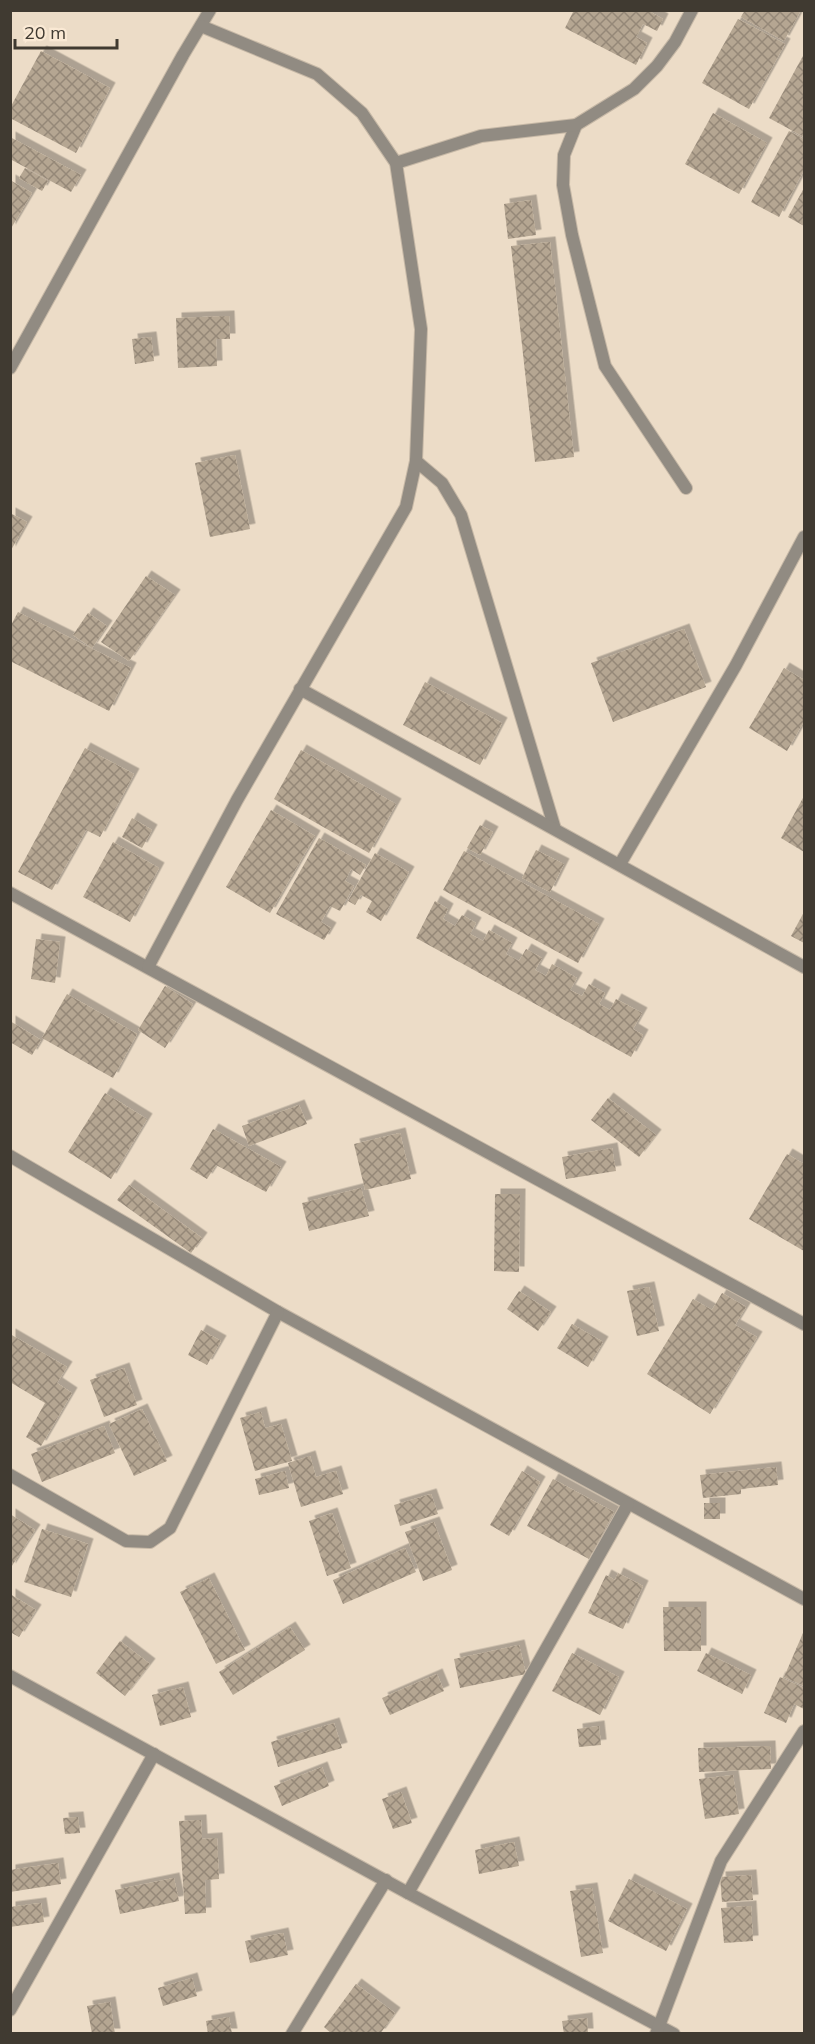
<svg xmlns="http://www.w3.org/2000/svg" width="815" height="2044" font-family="Mulish,sans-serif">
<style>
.building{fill:url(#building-cross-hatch);filter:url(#shadow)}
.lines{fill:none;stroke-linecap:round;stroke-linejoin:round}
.minor-casing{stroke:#c6b8a6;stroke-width:14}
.minor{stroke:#918b82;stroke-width:12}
</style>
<defs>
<pattern id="building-cross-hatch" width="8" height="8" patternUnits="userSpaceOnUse" patternTransform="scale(1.5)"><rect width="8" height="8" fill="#b5a692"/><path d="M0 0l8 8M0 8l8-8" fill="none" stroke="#958878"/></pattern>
<filter id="shadow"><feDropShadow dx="5.5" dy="-5.5" stdDeviation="0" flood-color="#0004"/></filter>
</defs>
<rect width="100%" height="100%" fill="#ecdcc7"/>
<g class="building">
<path d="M574,10h73l16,9 -6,12 -14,-7 -7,13 11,6 -11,22 -71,-37z"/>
<path d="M745,10h56l-17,31 -43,-24z"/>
<path d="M738,19l47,25 -36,65 -47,-26z"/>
<path d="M41,51l69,37 -34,65 -66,-35v-10z"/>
<path d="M804,54v83l-35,-19z"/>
<path d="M713,113l54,30 -28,51 -54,-30z"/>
<path d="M789,131l15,8v31l-25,47 -28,-15z"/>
<path d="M10,137l71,38 -10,17 -61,-33z"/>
<path d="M25,168l23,13 -6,10 -23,-13z"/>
<path d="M10,180l22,13 -22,37z"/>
<path d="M804,188v38l-16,-9z"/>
<path d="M531,200l5,35 -28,4 -4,-35z"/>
<path d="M550,242l24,215 -39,5 -24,-216z"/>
<path d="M229,316l1,23h-14l1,27 -39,2 -2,-50z"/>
<path d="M151,337l3,24 -19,3 -3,-25z"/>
<path d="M235,455l15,74 -40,8 -15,-74z"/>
<path d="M10,513l17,9 -17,30z"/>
<path d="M146,576l29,19 -46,66 -28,-19z"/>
<path d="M18,612l113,56 -22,43 -99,-50v-34z"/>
<path d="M88,613l19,13 -15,22 -19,-13z"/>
<path d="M684,629l22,58 -93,35 -22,-59z"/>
<path d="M784,668l20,12v41l-17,30 -38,-23z"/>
<path d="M425,682l77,41 -22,42 -77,-40z"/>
<path d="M85,748l49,26 -34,63 -14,-7 -34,60 -34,-18z"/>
<path d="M301,750l95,54 -27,49 -95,-54z"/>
<path d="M804,796v56l-23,-14z"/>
<path d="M271,810l44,26 -45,77 -44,-26z"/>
<path d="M132,818l20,12 -10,18 -20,-11z"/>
<path d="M480,825l13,7 -13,23 -13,-7z"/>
<path d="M319,838l47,27 -6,10 -9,-6 -6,12 9,5 -14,25 -10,-5 -9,16 10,6 -7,12 -48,-26z"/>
<path d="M113,842l46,26 -29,54 -47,-25z"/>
<path d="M536,850l28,14 -14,28 -28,-14z"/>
<path d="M464,851l135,73 -21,39 -135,-73z"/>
<path d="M375,853l34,19 -28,49 -15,-9 6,-11 -11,-6 -6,10 -7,-4z"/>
<path d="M435,901l13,8 -5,10 12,7 7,-11 14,8 -6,11 13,7 6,-11 23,13 -6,11 13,7 7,-12 16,9 -7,12 11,6 6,-12 25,14 -7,12 12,6 7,-12 16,9 -6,11 11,6 6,-11 26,14 -9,16 10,6 -12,22 -215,-119z"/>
<path d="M804,912v31l-13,-7z"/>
<path d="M36,939l24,3 -5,41 -24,-4z"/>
<path d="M165,986l28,18 -28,44 -27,-18z"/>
<path d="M67,994l70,40 -24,44 -71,-40z"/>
<path d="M10,1021l31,19 -9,15 -22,-13z"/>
<path d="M105,1093l42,26 -36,60 -43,-27z"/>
<path d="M608,1098l48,37 -17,22 -48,-37z"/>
<path d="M299,1105l8,19 -58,22 -7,-20z"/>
<path d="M213,1129l68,38 -15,25 -50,-27 -9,14 -17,-10z"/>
<path d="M400,1133l11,46 -46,11 -11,-46z"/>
<path d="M612,1148l4,23 -50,8 -4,-22z"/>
<path d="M787,1154l17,10v87l-55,-32z"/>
<path d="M129,1185l73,53 -11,15 -74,-53z"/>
<path d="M361,1188l8,28 -60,15 -7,-28z"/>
<path d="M495,1194h25l-1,78 -25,-1z"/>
<path d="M649,1287l10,44 -22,5 -10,-45z"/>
<path d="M519,1291l32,21 -13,19 -31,-22z"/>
<path d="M722,1293l24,14 -11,18 22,12 -47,77 -63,-40 46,-75 19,11z"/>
<path d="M572,1324l31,18 -15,25 -31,-19z"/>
<path d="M201,1330l20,11 -14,24 -19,-10z"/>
<path d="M10,1334l57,33 -10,16 15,10 -31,53 -15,-9 19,-34 -35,-21z"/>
<path d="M124,1368l13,37 -33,12 -14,-37z"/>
<path d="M142,1409l25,52 -33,15 -25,-52z"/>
<path d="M261,1412l4,16 16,-4 11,37 -37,10 -15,-53z"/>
<path d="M104,1426l11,27 -73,29 -11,-28z"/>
<path d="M310,1456l6,21 20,-6 7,23 -42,13 -13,-44z"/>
<path d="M776,1467l2,18 -37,4v5l-38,4 -3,-23z"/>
<path d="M285,1471l4,17 -30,7 -4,-16z"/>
<path d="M522,1471l18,11 -31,54 -19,-11z"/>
<path d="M553,1479l61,33 -25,47 -62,-33z"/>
<path d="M431,1494l7,20 -38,12 -6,-21z"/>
<rect x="704" y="1503" width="16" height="16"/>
<path d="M332,1513l19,55 -24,8 -18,-55z"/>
<path d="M10,1514l25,16 -25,39z"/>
<path d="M434,1522l18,48 -29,11 -18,-49z"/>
<path d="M42,1529l46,15 -17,53 -47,-15z"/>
<path d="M405,1548l11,24 -73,32 -10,-24z"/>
<path d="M618,1573l25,13 -20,43 -35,-16 18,-38 9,5z"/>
<path d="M209,1578l36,72 -29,14 -36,-72z"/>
<path d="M10,1594l26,16 -17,27 -9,-5z"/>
<path d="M663,1607h38v44h-37z"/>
<path d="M290,1627l15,23 -72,45 -14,-23z"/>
<path d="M803,1633l1,1v52l-20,-9z"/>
<path d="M120,1641l30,23 -25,32 -29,-23z"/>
<path d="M519,1645l7,29 -66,14 -6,-29z"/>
<path d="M572,1653l47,24 -19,38 -48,-24z"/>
<path d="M706,1653l45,22 -9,19 -45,-23z"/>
<path d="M437,1674l7,17 -54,24 -8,-17z"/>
<path d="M780,1677l24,11v21l-10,-5 -8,19 -22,-10z"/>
<path d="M183,1687l8,30 -31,9 -8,-31z"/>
<path d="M334,1723l8,25 -64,19 -7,-25z"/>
<path d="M599,1726l2,19 -22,2 -2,-18z"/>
<path d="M770,1746l1,23 -72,3 -1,-24z"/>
<path d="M322,1767l7,19 -47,20 -8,-20z"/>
<path d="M733,1775l6,39 -34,5 -6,-40z"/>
<path d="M401,1792l11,31 -19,6 -11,-30z"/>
<path d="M78,1817l2,16 -15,1 -2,-16z"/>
<path d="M201,1820l1,19 15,-1 2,41 -14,1 1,33 -21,1 -6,-93z"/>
<path d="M514,1842l5,24 -40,8 -4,-24z"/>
<path d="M58,1863l3,21 -51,8v-22z"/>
<path d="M751,1875l2,25 -31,2 -2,-25z"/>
<path d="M174,1878l5,23 -59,13 -5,-24z"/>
<path d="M629,1879l58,30 -21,42 -58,-30z"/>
<path d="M592,1888l11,65 -22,4 -11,-66z"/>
<path d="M41,1903l3,19 -34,5v-20z"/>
<path d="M751,1906l2,35 -29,2 -3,-35z"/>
<path d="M283,1933l5,22 -38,8 -5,-22z"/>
<path d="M192,1978l5,18 -34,10 -5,-18z"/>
<path d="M356,1984l39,29 -15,21h-48l-8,-7z"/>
<path d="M110,2002l5,32h-23l-5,-28z"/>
<path d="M229,2017l3,17h-24l-2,-13z"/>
<path d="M587,2018l1,16h-24l-2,-13z"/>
</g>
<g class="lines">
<defs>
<g id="minor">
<path d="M576,125l-12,30 -1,30 9,50 33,131 81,122"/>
<path d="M396,163l85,-27 95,-11 58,-36 23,-23 18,-24 17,-32"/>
<path d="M10,368l173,-313 27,-45"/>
<path d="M416,461l26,22 19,32 94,314"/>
<path d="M300,689l504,278"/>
<path d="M620,864l116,-199 68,-128"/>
<path d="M10,893l794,431"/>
<path d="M148,967l89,-167 169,-293 10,-46 5,-132 -25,-166 -34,-50 -45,-39 -116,-48"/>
<path d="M10,1156l268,156 526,287"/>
<path d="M10,1475l116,66 24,1 20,-14 108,-216"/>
<path d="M10,1676l398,217 266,141"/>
<path d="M408,1893l220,-389"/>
<path d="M10,2010l144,-256"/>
<path d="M292,2034l94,-154"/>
<path d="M656,2034l65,-173 83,-130"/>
</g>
</defs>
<use href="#minor" class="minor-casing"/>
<use href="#minor" class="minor"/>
</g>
<rect width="815" height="2044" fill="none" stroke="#403a31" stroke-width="24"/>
<path d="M15 39v9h102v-9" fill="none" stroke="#403a31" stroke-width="3"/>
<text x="24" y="39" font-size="18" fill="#403a31" stroke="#fae9d4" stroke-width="4.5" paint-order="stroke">20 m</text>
</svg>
